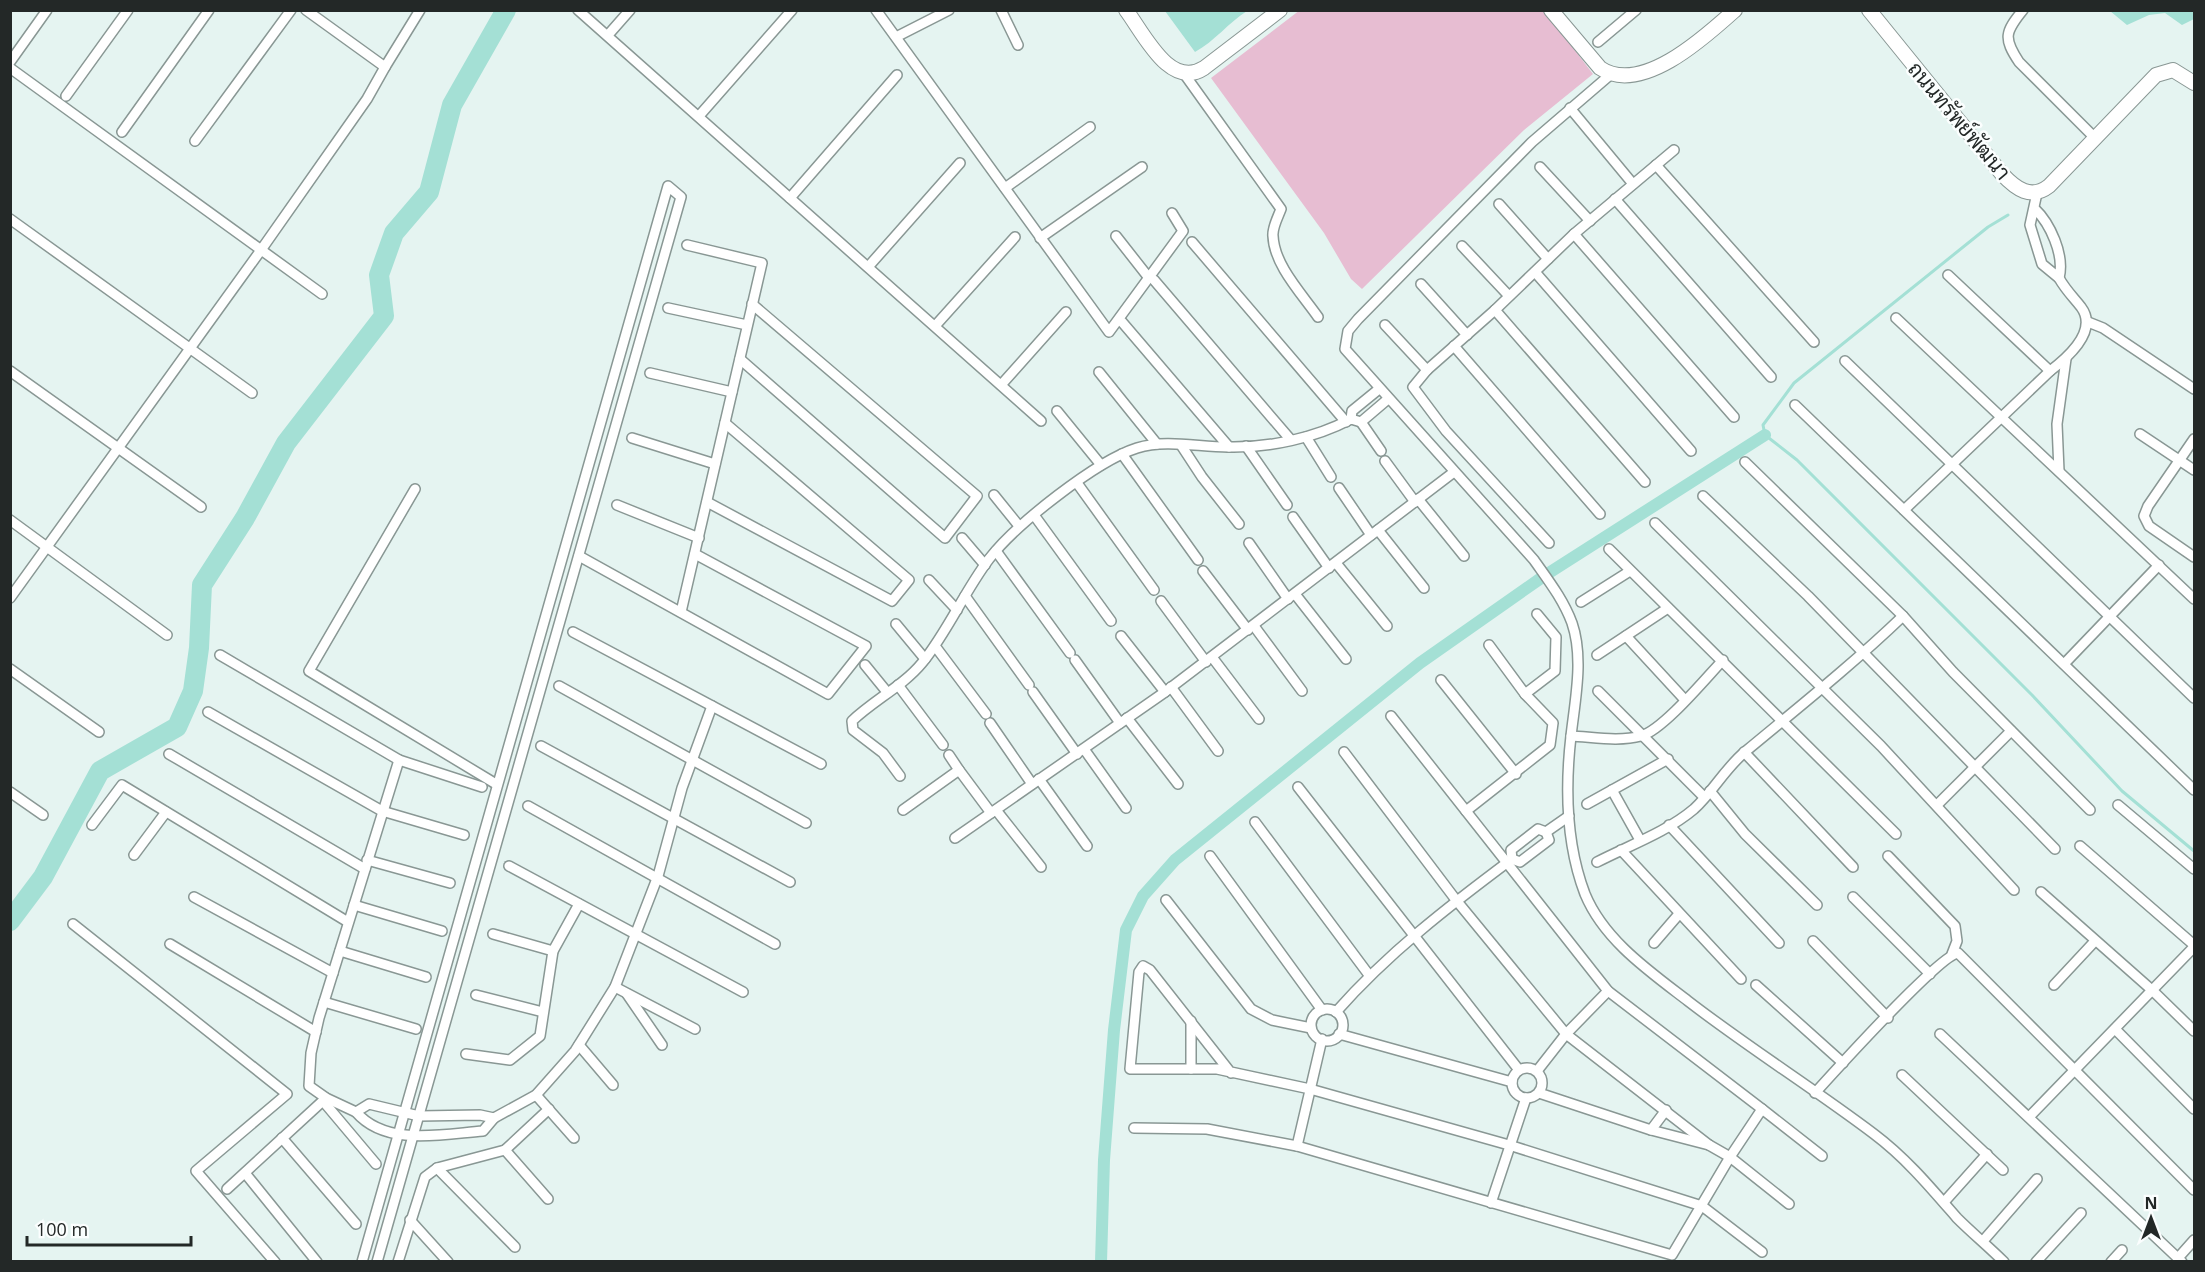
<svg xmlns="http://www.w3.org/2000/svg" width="2205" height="1272" font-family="'Open Sans',Sarabun,sans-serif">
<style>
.green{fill:#e7bdd2}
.water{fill:#a4e0d5}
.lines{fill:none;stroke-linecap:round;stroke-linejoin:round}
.stream{stroke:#a4e0d5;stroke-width:3}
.canal{stroke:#a4e0d5;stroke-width:12}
.river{stroke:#a4e0d5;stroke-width:20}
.street-casing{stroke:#899794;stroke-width:12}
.secondary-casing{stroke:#899794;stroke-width:16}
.street{stroke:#fff;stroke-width:9}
.secondary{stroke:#fff;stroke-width:14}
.labels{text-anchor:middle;stroke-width:5;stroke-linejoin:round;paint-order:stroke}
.street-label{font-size:21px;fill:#232827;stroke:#fbfefe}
</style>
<rect width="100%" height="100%" fill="#e5f4f1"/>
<path class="green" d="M1300,10l245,1 48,63 -69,56 -162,159 -11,-10 -27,-46 -113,-155z"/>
<g class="water">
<path d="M1165,11h82c-19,12 -32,30 -52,41z"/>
<path d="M2110,11h84v8l-12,6 -17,-12 -16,2 -22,10z"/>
</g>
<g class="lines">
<path class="stream" d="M2008,215l-20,12 -194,156 -31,42 2,10 32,25 235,235 90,96 72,60"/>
<path class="canal" d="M1101,1262l3,-102 10,-130 12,-100 17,-34 32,-36 245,-197 124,-87 221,-141"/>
<path class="river" d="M10,921l33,-44 57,-106 77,-44 16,-36 6,-43 3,-63 43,-67 41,-75 98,-127 -5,-41 15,-42 35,-41 23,-87 54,-95"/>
<defs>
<g id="street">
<path d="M578,10l463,411"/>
<path d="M876,10l233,322 74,-101 -11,-18"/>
<path d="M1001,10l17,35"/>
<path d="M2023,10c-18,22 -20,28 -4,52l77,77"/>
<path d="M608,35l22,-25"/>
<path d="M896,37l53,-27"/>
<path d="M1598,42l38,-32"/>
<path d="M10,62l37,-52"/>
<path d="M385,67l35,-57"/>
<path d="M10,68l312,226"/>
<path d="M1185,75l96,134c-3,8 -9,19 -8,27 1,29 29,58 45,81"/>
<path d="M1610,75l-78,67 -174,177 -10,12 -3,18 189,211c14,20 29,39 38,63 12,35 3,77 -1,113 -6,52 -5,108 14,158 19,46 64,77 103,107 61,47 125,87 186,133 32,24 57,54 83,84 15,15 32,29 47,44"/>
<path d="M66,96l62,-86"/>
<path d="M1570,108l63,76"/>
<path d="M699,116l93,-106"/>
<path d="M122,132l87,-122"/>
<path d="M195,141l96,-131"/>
<path d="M1656,165l158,177"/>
<path d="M1540,167l50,54"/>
<path d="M1005,188l85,-61"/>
<path d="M790,198l107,-123"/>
<path d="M1615,199l156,178"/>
<path d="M1499,204l49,55"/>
<path d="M2034,208c16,15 31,47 25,70l-17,-14 -12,-39 7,-32"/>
<path d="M10,219l242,174"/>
<path d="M1574,234l160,183"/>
<path d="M1116,236l33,42"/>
<path d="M1040,238l102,-71"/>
<path d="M1192,242l154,180"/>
<path d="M1462,246l47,50"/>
<path d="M868,267l92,-104"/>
<path d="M1535,272l156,179"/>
<path d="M1948,275l102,96"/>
<path d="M1154,280l136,159"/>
<path d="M1421,284l46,51"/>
<path d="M668,308l79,17"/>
<path d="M1495,310l150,172"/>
<path d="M1896,318l298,281"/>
<path d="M1122,322l107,125"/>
<path d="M2088,322l15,6 91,61"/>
<path d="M1385,325l42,45"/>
<path d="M935,326l80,-89"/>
<path d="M1454,346l146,168"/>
<path d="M740,359l205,179 32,-42 -225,-192"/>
<path d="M1845,361l349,337"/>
<path d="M10,371l191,136"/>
<path d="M1099,372l58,72"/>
<path d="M650,373l82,19"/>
<path d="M1001,385l65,-73"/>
<path d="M1795,405l399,385"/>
<path d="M1057,411l44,54"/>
<path d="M1351,419l1,-8 27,-22"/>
<path d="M1361,422l20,29"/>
<path d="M2140,434l54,36"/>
<path d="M1306,437l25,40"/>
<path d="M632,438l83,26"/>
<path d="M2194,439l-46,67 -4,10 5,10 45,31"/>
<path d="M1181,445l21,32 37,47"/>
<path d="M1246,446l41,59"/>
<path d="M1122,454l76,106"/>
<path d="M1385,461l30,41"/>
<path d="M1745,462l158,154 50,56 137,138"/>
<path d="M2059,471l-2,-47 9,-65"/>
<path d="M1077,483l77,107"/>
<path d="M1339,488l32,47"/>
<path d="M415,489l-106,182 187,113"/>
<path d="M994,495l25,31"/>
<path d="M1703,496l105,100 247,253"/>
<path d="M1418,499l46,57"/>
<path d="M707,502l185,99 17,-21 -184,-157"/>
<path d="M617,505l82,33"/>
<path d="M1904,510l146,-139c17,-13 49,-40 31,-64 -8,-10 -16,-18 -22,-29"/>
<path d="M1034,515l77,106"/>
<path d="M1293,517l36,51"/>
<path d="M10,520l157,115"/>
<path d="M1655,523l226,223 133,144"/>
<path d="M1378,530l46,58"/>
<path d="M962,538l23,27"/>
<path d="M1249,543l39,56"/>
<path d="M1549,543l-103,-112 -33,-44 14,-17 68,-60 79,-76 100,-84"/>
<path d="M1609,549l287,285"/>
<path d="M996,551l74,102"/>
<path d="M579,556l249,138 38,-48 -171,-92"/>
<path d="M1336,563l51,63"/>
<path d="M1203,571l45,59"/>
<path d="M929,580l28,30"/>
<path d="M1295,594l51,65"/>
<path d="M965,596l64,89"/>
<path d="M10,598l251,-348 106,-151 18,-32 -79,-57"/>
<path d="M1161,601l45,61"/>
<path d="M1581,602l49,-31"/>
<path d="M681,612l81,-349 -75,-18"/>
<path d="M896,624l29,35"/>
<path d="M1254,626l48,65"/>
<path d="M573,632l248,132"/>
<path d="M1121,636l44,56"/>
<path d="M1626,636l59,64"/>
<path d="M935,646l51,68"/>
<path d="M220,655l179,105"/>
<path d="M1597,655l71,-47"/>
<path d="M1212,657l47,62"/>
<path d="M1075,660l45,63"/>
<path d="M2064,664l95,-99"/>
<path d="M865,665l22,27"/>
<path d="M10,669l89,63"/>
<path d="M1441,680l75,94"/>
<path d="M898,685l45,60"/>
<path d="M559,686l247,137"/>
<path d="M1171,687l47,64"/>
<path d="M1598,691l106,106"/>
<path d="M1033,692l44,62"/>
<path d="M1525,694l30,-23 1,-34 -19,-23"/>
<path d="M208,712l174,99 82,24"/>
<path d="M1391,716l217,275 154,118"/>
<path d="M1127,718l51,66"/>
<path d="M990,723l42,61"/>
<path d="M1571,736c22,1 48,6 70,0 22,-6 65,-58 82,-76"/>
<path d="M541,746l249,136"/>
<path d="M1084,749l42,59"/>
<path d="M1344,752l112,148 110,134 143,111"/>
<path d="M1744,752l109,115"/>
<path d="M169,754l196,115"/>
<path d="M949,755l10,15"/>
<path d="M900,776l-17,-23 -30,-23 -1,-9c22,-21 51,-35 70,-58 26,-32 42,-71 67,-104 26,-34 107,-98 148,-111 29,-9 61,-1 91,-1 41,1 87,-9 123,-28l10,3 27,-23"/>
<path d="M1039,779l48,67"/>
<path d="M1298,787l221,283"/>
<path d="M1612,790l28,50"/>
<path d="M1710,791l35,43 72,71"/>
<path d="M10,792l33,23"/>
<path d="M1587,804l81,-45"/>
<path d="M1937,805l74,-74"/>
<path d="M2118,805l76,64"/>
<path d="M528,806l247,138"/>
<path d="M903,810l56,-40 32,43"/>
<path d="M996,810l45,57"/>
<path d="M1466,811l84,-66 3,-22 -28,-29 -36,-49"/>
<path d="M1255,822l114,153"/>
<path d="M92,825l30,-40 226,137"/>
<path d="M1669,825l110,118"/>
<path d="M1546,832l23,-16"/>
<path d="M955,838l210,-146 289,-220"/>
<path d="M2080,846l114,99"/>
<path d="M1621,850l120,129"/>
<path d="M134,855l32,-43"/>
<path d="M1210,856l112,154"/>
<path d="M1888,856l67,70 2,15 -5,13"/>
<path d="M1512,859l8,3 29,-22 -3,-8"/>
<path d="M1512,859l-1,-9 27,-21 8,3"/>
<path d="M367,860l83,23"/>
<path d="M1597,862c31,-16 70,-30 97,-53 19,-17 31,-41 52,-58 53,-44 107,-87 157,-135"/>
<path d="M509,866l234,126"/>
<path d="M2041,892l112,99 41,40"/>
<path d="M194,897l139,76"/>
<path d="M1853,897l77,77"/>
<path d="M1166,900l85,109 21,11 39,8"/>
<path d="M354,905l88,26"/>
<path d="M73,924l214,170 -91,77 79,91"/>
<path d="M493,934l60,17"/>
<path d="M1813,941l75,77"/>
<path d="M1654,943l25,-29"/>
<path d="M170,944l146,88"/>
<path d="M340,951l86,26"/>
<path d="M1756,985l87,78"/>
<path d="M2054,985l41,-44"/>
<path d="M615,987l80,42"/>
<path d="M627,994l35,51"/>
<path d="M476,995l67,17"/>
<path d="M324,1002l92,27"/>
<circle cx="1327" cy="1025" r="16"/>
<path d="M1336,1012c52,-59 113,-106 176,-153"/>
<path d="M1191,1021v48"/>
<path d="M2115,1029l79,80"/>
<path d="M1339,1034l173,48"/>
<path d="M1940,1034l242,228"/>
<path d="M579,1045l34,40"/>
<path d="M466,1054l44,6 30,-24 13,-85 26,-47"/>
<circle cx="1527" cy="1083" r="15"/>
<path d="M1537,1071l29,-37 42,-43"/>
<path d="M1231,1073l-81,-103 -7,-4 -4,6 -9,97h87l93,20 199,56 193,61 60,46"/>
<path d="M1902,1075l101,95"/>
<path d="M1539,1093l112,37 58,15 21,12 59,47"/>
<path d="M1815,1093c19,-21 125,-138 143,-140l236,237"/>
<path d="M536,1095l38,43"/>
<path d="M323,1101l53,63"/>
<path d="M369,1104l50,12 61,-1 14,3 -11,13c-40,3 -97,16 -127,-19z"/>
<path d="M356,1112l-30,-14 -17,-12 2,-33 8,-35 80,-258 83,27"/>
<path d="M2029,1117l165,-170"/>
<path d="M494,1118l42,-23 39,-44 40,-64 43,-111 24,-88 30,-82"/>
<path d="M1134,1128l73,1 90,17 375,109 58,-98 32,-48 60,47"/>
<path d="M1651,1130l15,-20"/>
<path d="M282,1138l74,86"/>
<path d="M1297,1146l25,-107"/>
<path d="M505,1150l43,49"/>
<path d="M437,1168l78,79"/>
<path d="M245,1173l72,89"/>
<path d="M227,1189l99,-91"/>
<path d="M1945,1201l42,-47"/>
<path d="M1491,1203l35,-105"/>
<path d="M410,1220l38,42"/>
<path d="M1983,1241l54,-62"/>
<path d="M2178,1258l16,-18"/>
<path d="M362,1262l306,-1076 13,11 -304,1065"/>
<path d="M398,1262l27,-85 12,-9 68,-18 44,-41"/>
<path d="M2036,1262l45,-49"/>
<path d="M2111,1262l11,-12"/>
</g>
<g id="secondary">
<path d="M1126,10c18,24 44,80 78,58l76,-58"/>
<path d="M1551,10l49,58c41,28 105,-31 135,-58"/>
<path d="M1869,10l133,164c14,15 29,26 47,12l107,-111 17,-5 21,13"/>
</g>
</defs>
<use href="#street" class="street-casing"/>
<use href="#secondary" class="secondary-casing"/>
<use href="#street" class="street"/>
<use href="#secondary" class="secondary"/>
</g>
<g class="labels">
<g class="street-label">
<text transform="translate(1959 121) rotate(50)" y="7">ถนนทรัพย์พัฒนา</text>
</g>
</g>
<rect width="2205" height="1272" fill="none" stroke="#232827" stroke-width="24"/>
<g transform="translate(2151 1218)" stroke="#fbfefe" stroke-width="4.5" paint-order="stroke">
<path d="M0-4.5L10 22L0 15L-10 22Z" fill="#232827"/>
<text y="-9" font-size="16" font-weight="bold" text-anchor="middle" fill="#232827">N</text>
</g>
<path d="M27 1236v9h164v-9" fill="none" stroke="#232827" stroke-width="3"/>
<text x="36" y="1236" font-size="18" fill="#232827" stroke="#fbfefe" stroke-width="4.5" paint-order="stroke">100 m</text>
</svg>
